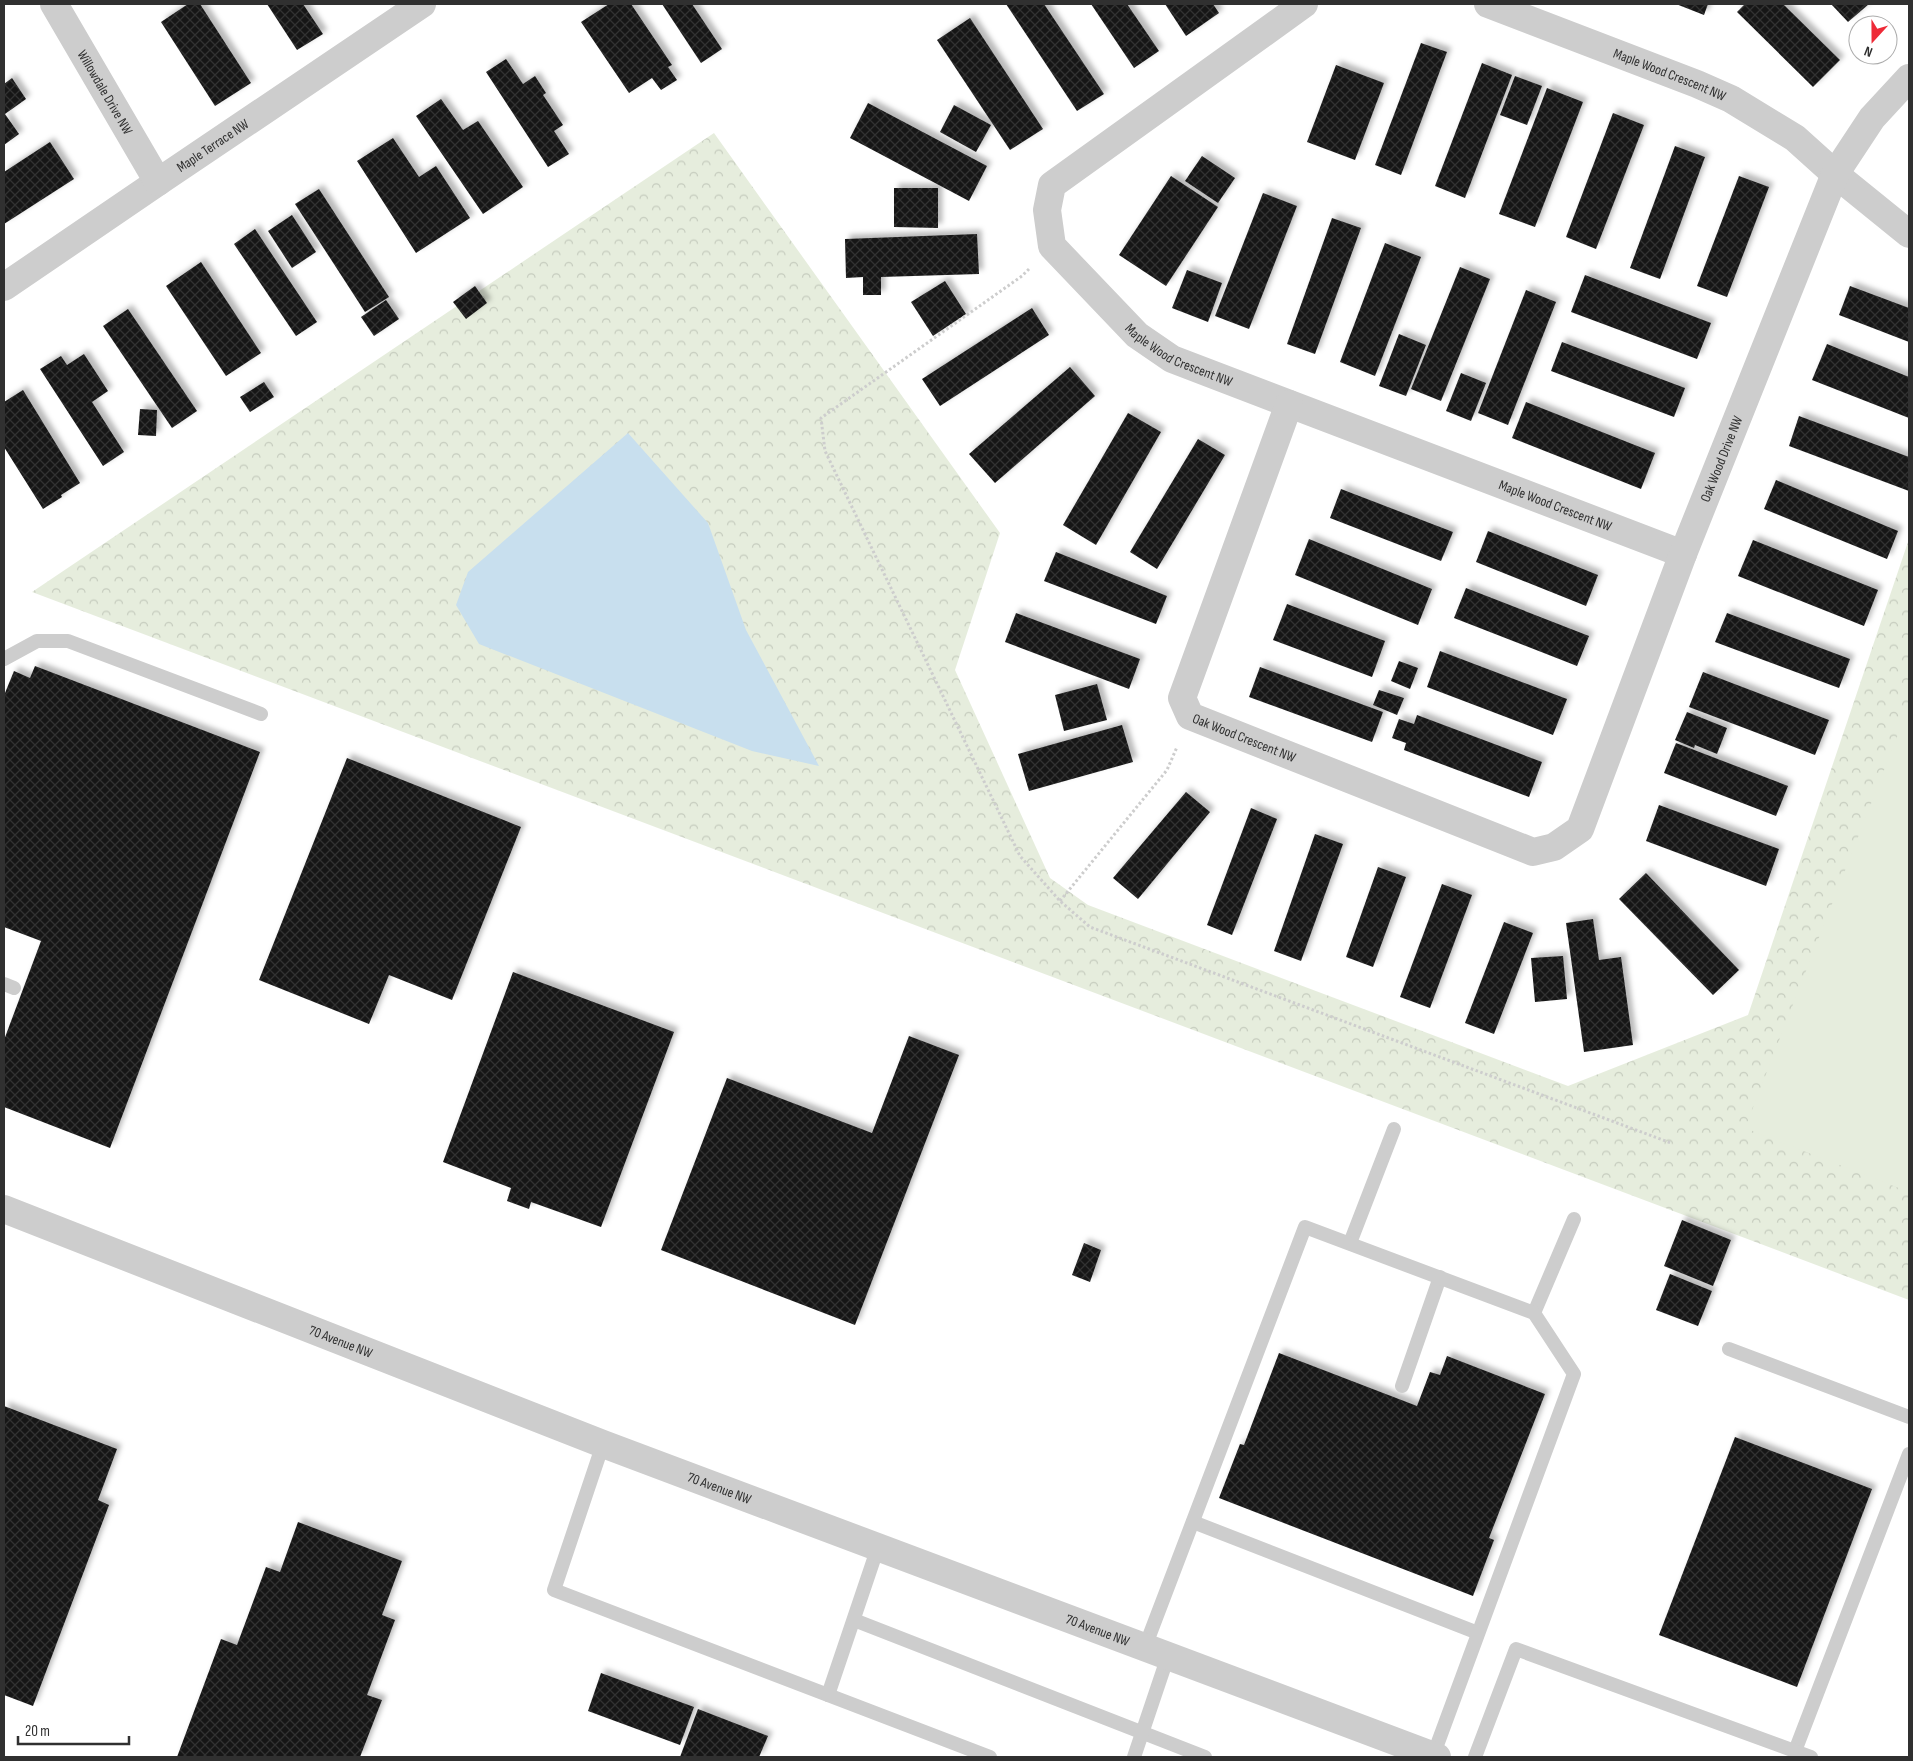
<svg xmlns="http://www.w3.org/2000/svg" width="1913" height="1761" font-family="'Sofia Sans Condensed',sans-serif">
<style>
.forest{fill:url(#forest-crowns)}
.pitch{fill:#e6eddd}
.water{fill:#c8dfee}
.building{fill:url(#building-cross-hatch);filter:url(#shadow)}
.lines{fill:none;stroke-linecap:round;stroke-linejoin:round}
.path{stroke:#cdcdcd;stroke-width:3;stroke-dasharray:2.5 2.5;stroke-linecap:butt}
.service{stroke:#cdcdcd;stroke-width:14}
.minor{stroke:#cdcdcd;stroke-width:28}
.tertiary{stroke:#cdcdcd;stroke-width:28}
.labels{text-anchor:middle;stroke-width:5;stroke-linejoin:round;paint-order:stroke}
.street-label{font-size:14px;fill:#303030;stroke:#fff}
</style>
<defs>
<pattern id="forest-crowns" width="20" height="18" patternUnits="userSpaceOnUse" patternTransform="scale(1.25)"><rect width="20" height="18" fill="#e6eddd"/><path d="M2 6a3 3 0 1 1 6 0M12 15a3 3 0 1 1 6 0" fill="none" stroke="#c6ccbe"/></pattern>
<pattern id="building-cross-hatch" width="8" height="8" patternUnits="userSpaceOnUse" patternTransform="scale(1.25)"><rect width="8" height="8" fill="#171717"/><path d="M0 0l8 8M0 8l8-8" fill="none" stroke="#303030"/></pattern>
<filter id="shadow"><feDropShadow dx="4.5" dy="-4.5" stdDeviation="2.5" flood-color="#0004"/></filter>
</defs>
<rect width="100%" height="100%" fill="#fff"/>
<path class="forest" d="M714,133l286,400 -45,137 95,208 38,27 480,181 180,-71 161,-476v761l-1877,-708z"/>
<path class="pitch" d="M1909,706v486l-164,-64z"/>
<path class="water" d="M628,433l80,90 38,107 73,136 -67,-15 -273,-107 -23,-39 12,-33z"/>
<g class="building">
<path d="M188,4h12l51,79 -36,23 -54,-84z"/>
<path d="M267,4h36l20,30 -26,16z"/>
<path d="M609,4h22l41,61 -4,2 9,13 -16,10 -9,-12 -23,15 -48,-71z"/>
<path d="M662,4h30l30,45 -21,14z"/>
<path d="M1006,4h38l60,90 -27,17z"/>
<path d="M1091,4h36l32,47 -25,17z"/>
<path d="M1165,4h48l6,9 -33,23z"/>
<path d="M1676,4h32l-4,11z"/>
<path d="M1745,4h38l57,56 -27,27 -76,-75z"/>
<path d="M1831,4h38l-21,18z"/>
<path d="M970,18l73,111 -33,21 -73,-110z"/>
<path d="M1421,43l26,9 -46,123 -26,-10z"/>
<path d="M506,59l17,25 12,-8 11,17 -3,2 20,30 -9,6 15,23 -21,13 -62,-95z"/>
<path d="M1482,63l30,12 -47,123 -30,-12z"/>
<path d="M1336,65l48,18 -29,77 -48,-18z"/>
<path d="M1515,76l27,10 -15,39 -27,-10z"/>
<path d="M12,78l14,21 -21,15 14,20 -15,11v-61z"/>
<path d="M1547,88l36,14 -48,125 -36,-13z"/>
<path d="M441,99l22,31 15,-9 45,66 -40,27 -67,-98z"/>
<path d="M868,103l119,63 -18,35 -119,-63z"/>
<path d="M954,105l37,20 -15,27 -36,-20z"/>
<path d="M1613,113l31,12 -48,124 -30,-12z"/>
<path d="M393,138l26,39 17,-11 34,52 -54,35 -59,-92z"/>
<path d="M50,142l24,37 -70,45v-52z"/>
<path d="M1675,146l30,11 -45,122 -30,-11z"/>
<path d="M1202,156l33,22 -17,25 -33,-22z"/>
<path d="M1171,176l47,31 -52,79 -47,-31z"/>
<path d="M1739,176l30,11 -42,110 -30,-11z"/>
<path d="M894,188h44v40l-44,-1z"/>
<path d="M319,189l70,108 -24,15 -70,-108z"/>
<path d="M1263,193l34,13 -48,123 -34,-13z"/>
<path d="M292,215l24,37 -24,16 -24,-37z"/>
<path d="M1332,218l29,10 -46,126 -28,-10z"/>
<path d="M255,229l62,93 -21,14 -62,-92z"/>
<path d="M977,234l2,40 -98,3v18h-18v-18l-17,1 -1,-39z"/>
<path d="M1385,243l36,14 -46,119 -35,-14z"/>
<path d="M201,262l60,91 -35,23 -60,-90z"/>
<path d="M1460,267l30,12 -49,122 -30,-12z"/>
<path d="M1187,270l35,13 -14,39 -36,-14z"/>
<path d="M1585,275l126,48 -14,36 -126,-47z"/>
<path d="M945,281l21,33 -33,22 -22,-34z"/>
<path d="M475,286l12,17 -21,16 -13,-17z"/>
<path d="M1850,286l59,22v34l-70,-27z"/>
<path d="M1526,290l30,12 -48,123 -30,-12z"/>
<path d="M386,300l13,19 -25,17 -13,-19z"/>
<path d="M1032,308l17,27 -109,71 -18,-27z"/>
<path d="M128,309l69,102 -25,17 -69,-102z"/>
<path d="M1399,334l27,11 -20,51 -27,-10z"/>
<path d="M1562,342l123,46 -11,29 -123,-46z"/>
<path d="M1827,344l82,33v41l-97,-38z"/>
<path d="M84,354l24,37 -16,11 32,50 -21,14 -63,-97 21,-13 6,9z"/>
<path d="M1070,367l25,29 -100,87 -26,-29z"/>
<path d="M1461,373l25,10 -15,38 -25,-10z"/>
<path d="M264,382l10,15 -24,15 -10,-15z"/>
<path d="M23,390l57,93 -19,12 1,2 -19,12 -39,-62v-45z"/>
<path d="M1526,402l129,51 -14,36 -129,-51z"/>
<path d="M140,409l17,1 -1,26 -18,-1z"/>
<path d="M1128,413l33,19 -65,113 -33,-20z"/>
<path d="M1799,416l110,41v34l-120,-45z"/>
<path d="M1198,439l27,16 -68,114 -27,-17z"/>
<path d="M1776,480l122,51 -11,28 -123,-50z"/>
<path d="M1341,489l112,43 -12,29 -111,-43z"/>
<path d="M1488,531l110,44 -12,31 -110,-44z"/>
<path d="M1309,539l123,50 -14,36 -123,-50z"/>
<path d="M1753,540l125,50 -14,36 -126,-50z"/>
<path d="M1056,552l111,44 -11,28 -112,-43z"/>
<path d="M1466,588l123,48 -12,30 -123,-48z"/>
<path d="M1287,604l98,37 -13,36 -99,-37z"/>
<path d="M1016,613l124,46 -11,30 -124,-47z"/>
<path d="M1727,613l123,46 -11,29 -124,-46z"/>
<path d="M1440,651l127,48 -14,36 -126,-48z"/>
<path d="M1399,661l19,7 -8,21 -19,-8z"/>
<path d="M35,666l225,86 -150,396 -106,-41v-67l37,-99 -37,-14v-234h1l9,-22 16,7z"/>
<path d="M1260,667l123,45 -11,30 -123,-45z"/>
<path d="M1703,672l126,48 -14,35 -126,-48z"/>
<path d="M1097,684l10,36 -43,11 -9,-36z"/>
<path d="M1379,690l25,8 -7,17 -24,-10z"/>
<path d="M1687,712l40,16 -10,26 -22,-9 -1,3 -19,-8z"/>
<path d="M1417,715l125,47 -13,35 -125,-47 2,-7 -14,-5 7,-19 15,5z"/>
<path d="M1122,725l11,37 -104,29 -11,-37z"/>
<path d="M1676,743l112,43 -12,30 -112,-43z"/>
<path d="M347,758l174,69 -69,173 -63,-25 -20,49 -110,-44z"/>
<path d="M1186,792l24,20 -72,87 -25,-21z"/>
<path d="M1659,805l120,44 -13,37 -120,-45z"/>
<path d="M1251,808l26,11 -45,116 -25,-10z"/>
<path d="M1315,834l28,10 -42,117 -27,-10z"/>
<path d="M1378,867l28,10 -33,90 -27,-10z"/>
<path d="M1646,873l93,97 -26,25 -94,-96z"/>
<path d="M1442,884l30,11 -42,113 -30,-11z"/>
<path d="M1593,919l6,41 22,-3 12,88 -49,7 -18,-129z"/>
<path d="M1504,922l29,11 -39,101 -29,-11z"/>
<path d="M1563,956l4,43 -32,3 -4,-44z"/>
<path d="M513,972l161,60 -73,195 -70,-25 -2,7 -22,-8 4,-13 -68,-26z"/>
<path d="M909,1036l50,19 -104,270 -194,-75 66,-172 145,55z"/>
<path d="M1682,1220l49,20 -18,46 -49,-20z"/>
<path d="M1084,1243l17,7 -11,32 -18,-7z"/>
<path d="M1670,1274l42,17 -14,35 -42,-16z"/>
<path d="M1279,1353l138,53 13,-34 10,3 7,-19 98,38 -56,144 5,2 -21,56 -254,-98 21,-54 4,1z"/>
<path d="M4,1406l113,43 -19,51 11,5 -76,201 -29,-11z"/>
<path d="M1735,1437l137,52 -75,198 -138,-52z"/>
<path d="M298,1522l104,39 -20,54 13,5 -28,75 15,5 -22,57h-183l44,-118 16,6 29,-78 14,5z"/>
<path d="M601,1673l93,34 -14,38 -92,-34z"/>
<path d="M698,1709l70,27 -9,21h-79z"/>
</g>
<g class="lines">
<g class="path">
<path d="M1029,269l-7,7 -201,142 4,33 195,405 40,45 30,26 581,216"/>
<path d="M1060,901l107,-131 10,-23"/>
</g>
<g class="service">
<path d="M4,659l33,-18h31l193,73"/>
<path d="M4,984l10,4"/>
<path d="M1350,1243l44,-114"/>
<path d="M1534,1313l40,-94"/>
<path d="M1729,1349l180,68"/>
<path d="M1402,1386l38,-109"/>
<path d="M603,1444l-49,146 436,167"/>
<path d="M1193,1522l285,111"/>
<path d="M854,1620l351,137"/>
<path d="M1145,1647l160,-420 229,86 40,61 -141,382"/>
<path d="M828,1695l50,-148"/>
<path d="M1795,1751l114,-297"/>
<path d="M1134,1757l34,-101"/>
<path d="M1475,1757l41,-108 295,108"/>
</g>
<g class="minor">
<path id="s1" d="M1304,4l-252,181 -5,25 5,36 85,89 35,24 511,195"/>
<path id="s2" d="M1488,4l209,80 34,15 64,39 40,36 74,60"/>
<path d="M4,287l154,-105"/>
<path id="s3" d="M1289,404l-107,294 8,18 343,136 21,-5 26,-18 103,-275 152,-380 37,-56 37,-40"/>
<path id="s4" d="M4,1209l599,235 834,313"/>
</g>
<path class="tertiary" id="s5" d="M54,4l104,178 264,-178"/>
</g>
<g class="labels">
<g class="street-label">
<text dy="5" stroke="none"><textPath href="#s2" startOffset="195">Maple Wood Crescent NW</textPath></text>
<text dy="5" stroke="none"><textPath href="#s5" startOffset="102">Willowdale Drive NW</textPath></text>
<text dy="5" stroke="none"><textPath href="#s5" startOffset="272">Maple Terrace NW</textPath></text>
<text dy="5" stroke="none"><textPath href="#s1" startOffset="542">Maple Wood Crescent NW</textPath></text>
<text dy="5" stroke="none"><textPath href="#s3" startOffset="1151">Oak Wood Drive NW</textPath></text>
<text dy="5" stroke="none"><textPath href="#s1" startOffset="948">Maple Wood Crescent NW</textPath></text>
<text dy="5" stroke="none"><textPath href="#s3" startOffset="391">Oak Wood Crescent NW</textPath></text>
<text dy="5" stroke="none"><textPath href="#s4" startOffset="362">70 Avenue NW</textPath></text>
<text dy="5" stroke="none"><textPath href="#s4" startOffset="768">70 Avenue NW</textPath></text>
<text dy="5" stroke="none"><textPath href="#s4" startOffset="1172">70 Avenue NW</textPath></text>
</g>
</g>
<rect width="1913" height="1761" fill="none" stroke="#303030" stroke-width="10"/>
<g transform="translate(1873 40) rotate(201)"><circle r="24" fill="#ffffff" stroke="#acacac"/>
<path d="M0-4L9 19L0 12L-9 19Z" fill="#ee2a37"/>
<text y="-8" font-size="14" font-weight="bold" text-anchor="middle" fill="#303030">N</text>
</g>
<path d="M18 1736v8h111v-8" fill="none" stroke="#303030" stroke-width="2.5"/>
<text x="25" y="1736" font-size="15" fill="#303030" stroke="#ffffff" stroke-width="4" paint-order="stroke">20 m</text>
</svg>
